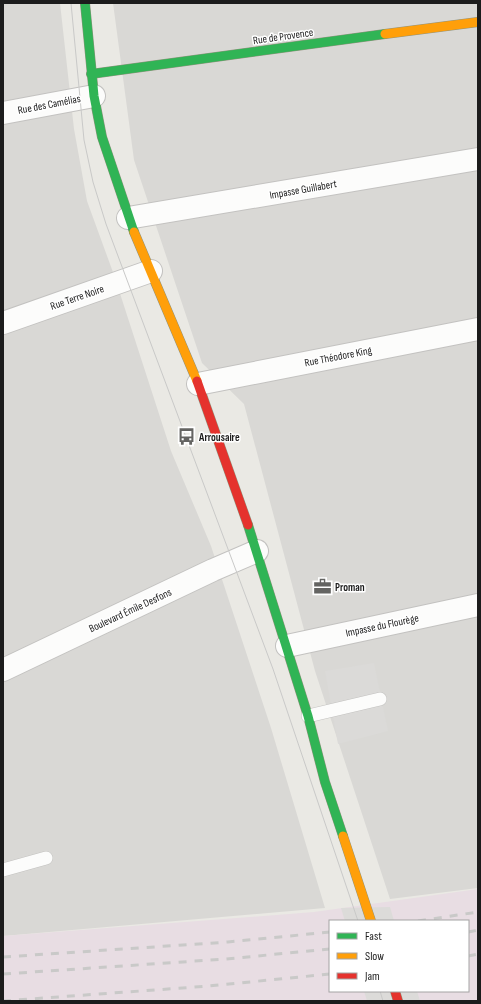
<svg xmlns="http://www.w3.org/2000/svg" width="481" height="1004" font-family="'Sofia Sans Condensed',sans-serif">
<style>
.residential{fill:#d9d8d5}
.industrial{fill:#e8dde3;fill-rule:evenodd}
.parking{fill:#dbdad8}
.pier{fill:#dcdbd9}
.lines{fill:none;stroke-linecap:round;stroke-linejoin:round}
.lane-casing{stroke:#c3c2c0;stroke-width:14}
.street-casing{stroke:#c3c2c0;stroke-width:24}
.fast-casing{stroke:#90937d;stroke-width:10}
.slow-casing{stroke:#90937d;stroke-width:10}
.jam-casing{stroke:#90937d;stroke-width:10}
.lane{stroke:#fcfcfb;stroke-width:13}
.street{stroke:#fcfcfb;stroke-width:22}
.fast{stroke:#30b455;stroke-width:9}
.slow{stroke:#ff9f0a;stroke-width:9}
.jam{stroke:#e5322d;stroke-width:9}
.tram{stroke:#c9c9c8;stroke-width:1}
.rail{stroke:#c9c9c8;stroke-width:3;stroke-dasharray:8 8;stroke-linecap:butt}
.labels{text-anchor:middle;stroke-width:3;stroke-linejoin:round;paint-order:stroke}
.street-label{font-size:11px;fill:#1c1c1c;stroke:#fff}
.poi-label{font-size:11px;font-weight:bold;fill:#1c1c1c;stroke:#fff;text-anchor:start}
</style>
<rect width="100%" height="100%" fill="#eae9e4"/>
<g class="residential">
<path d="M3,3h57l14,126 13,72 27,74 57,176 40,95 60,182 54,180 -322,28z"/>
<path d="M113,3h365v885l-88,11 -75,-228 -71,-267 -42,-41 -68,-203z"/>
</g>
<path class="industrial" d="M478,889v112h-475v-65l311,-24zM330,921h138v70h-138z"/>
<path class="parking" d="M374,663l14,68 -50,13 -13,-73z"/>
<g class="pier">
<path d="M390,907l4,14h-49l-4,-13z"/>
<path d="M364,991h53l3,10h-53z"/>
</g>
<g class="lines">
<defs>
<g id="lane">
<path d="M308,716l72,-17"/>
<path d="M3,870l43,-12"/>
</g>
<g id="street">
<path d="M3,113l91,-17"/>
<path d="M128,218l350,-59"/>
<path d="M3,323l148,-52"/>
<path d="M198,384l280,-55"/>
<path d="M287,646l191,-41"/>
<path d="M3,670l210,-100 44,-19"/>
</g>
<g id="fast">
<path d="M85,3l9,93 8,41 32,95"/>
<path d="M91,74l294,-40"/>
<path d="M248,525l60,191 17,66 18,54"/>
</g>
<g id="slow">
<path d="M385,34l93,-12"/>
<path d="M134,232l63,149"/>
<path d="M343,836l28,85"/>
</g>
<g id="jam">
<path d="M197,381l51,144"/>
<path d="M395,991l3,10"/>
</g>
</defs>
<use href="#lane" class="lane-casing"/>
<use href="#street" class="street-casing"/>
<use href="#fast" class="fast-casing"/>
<use href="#slow" class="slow-casing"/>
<use href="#jam" class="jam-casing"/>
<use href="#lane" class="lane"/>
<use href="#street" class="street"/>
<use href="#fast" class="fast"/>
<use href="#slow" class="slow"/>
<use href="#jam" class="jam"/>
<g class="tram">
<path d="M71,3l13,137 9,42 13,42 167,445 85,252"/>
<path d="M380,991l3,10"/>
</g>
<g class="rail">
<path d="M418,921l60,-9"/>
<path d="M468,932l10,-2"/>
<path d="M468,956l10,-2"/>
<path d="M3,957l225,-15 102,-10"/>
<path d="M3,974l223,-15 104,-10"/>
<path d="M3,1001l206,-15 121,-12"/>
</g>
</g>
<defs>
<symbol id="bus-bare" viewBox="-9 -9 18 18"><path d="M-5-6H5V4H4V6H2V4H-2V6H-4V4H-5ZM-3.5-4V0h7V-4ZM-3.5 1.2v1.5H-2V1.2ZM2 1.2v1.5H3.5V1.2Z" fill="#646462" stroke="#fff" stroke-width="2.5" paint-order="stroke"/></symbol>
<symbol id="office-bare" viewBox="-9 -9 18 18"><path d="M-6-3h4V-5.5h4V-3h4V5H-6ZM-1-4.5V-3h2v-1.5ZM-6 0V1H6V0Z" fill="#646462" stroke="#fff" stroke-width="2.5" paint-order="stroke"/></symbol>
</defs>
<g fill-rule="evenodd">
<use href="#bus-bare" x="174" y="424" width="25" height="25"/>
<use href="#office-bare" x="310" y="574" width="25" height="25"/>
</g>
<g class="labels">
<g class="street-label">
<text transform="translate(283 36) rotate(-8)" y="4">Rue de Provence</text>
<text transform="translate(49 104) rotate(-11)" y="4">Rue des Camélias</text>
<text transform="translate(303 189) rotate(-10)" y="4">Impasse Guillabert</text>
<text transform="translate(77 297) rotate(-19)" y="4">Rue Terre Noire</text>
<text transform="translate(338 356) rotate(-11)" y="4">Rue Théodore King</text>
<text transform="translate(130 610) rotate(-25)" y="4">Boulevard Émile Desfons</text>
<text transform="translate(382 625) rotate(-12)" y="4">Impasse du Flourège</text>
</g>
<g class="poi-label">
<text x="199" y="441">Arrousaire</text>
<text x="335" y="591">Proman</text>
</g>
</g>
<rect width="481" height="1004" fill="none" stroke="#1c1c1c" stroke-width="8"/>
<rect x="329" y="920" width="140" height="72" fill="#ffffff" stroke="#a4a4a4"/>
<rect x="337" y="933" width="20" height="6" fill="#30b455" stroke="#a4a4a4"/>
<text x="365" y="940" font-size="12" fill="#1c1c1c">Fast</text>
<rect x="337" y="953" width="20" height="6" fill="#ff9f0a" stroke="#a4a4a4"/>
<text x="365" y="960" font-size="12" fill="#1c1c1c">Slow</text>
<rect x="337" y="973" width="20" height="6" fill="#e5322d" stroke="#a4a4a4"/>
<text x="365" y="980" font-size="12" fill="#1c1c1c">Jam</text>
</svg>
